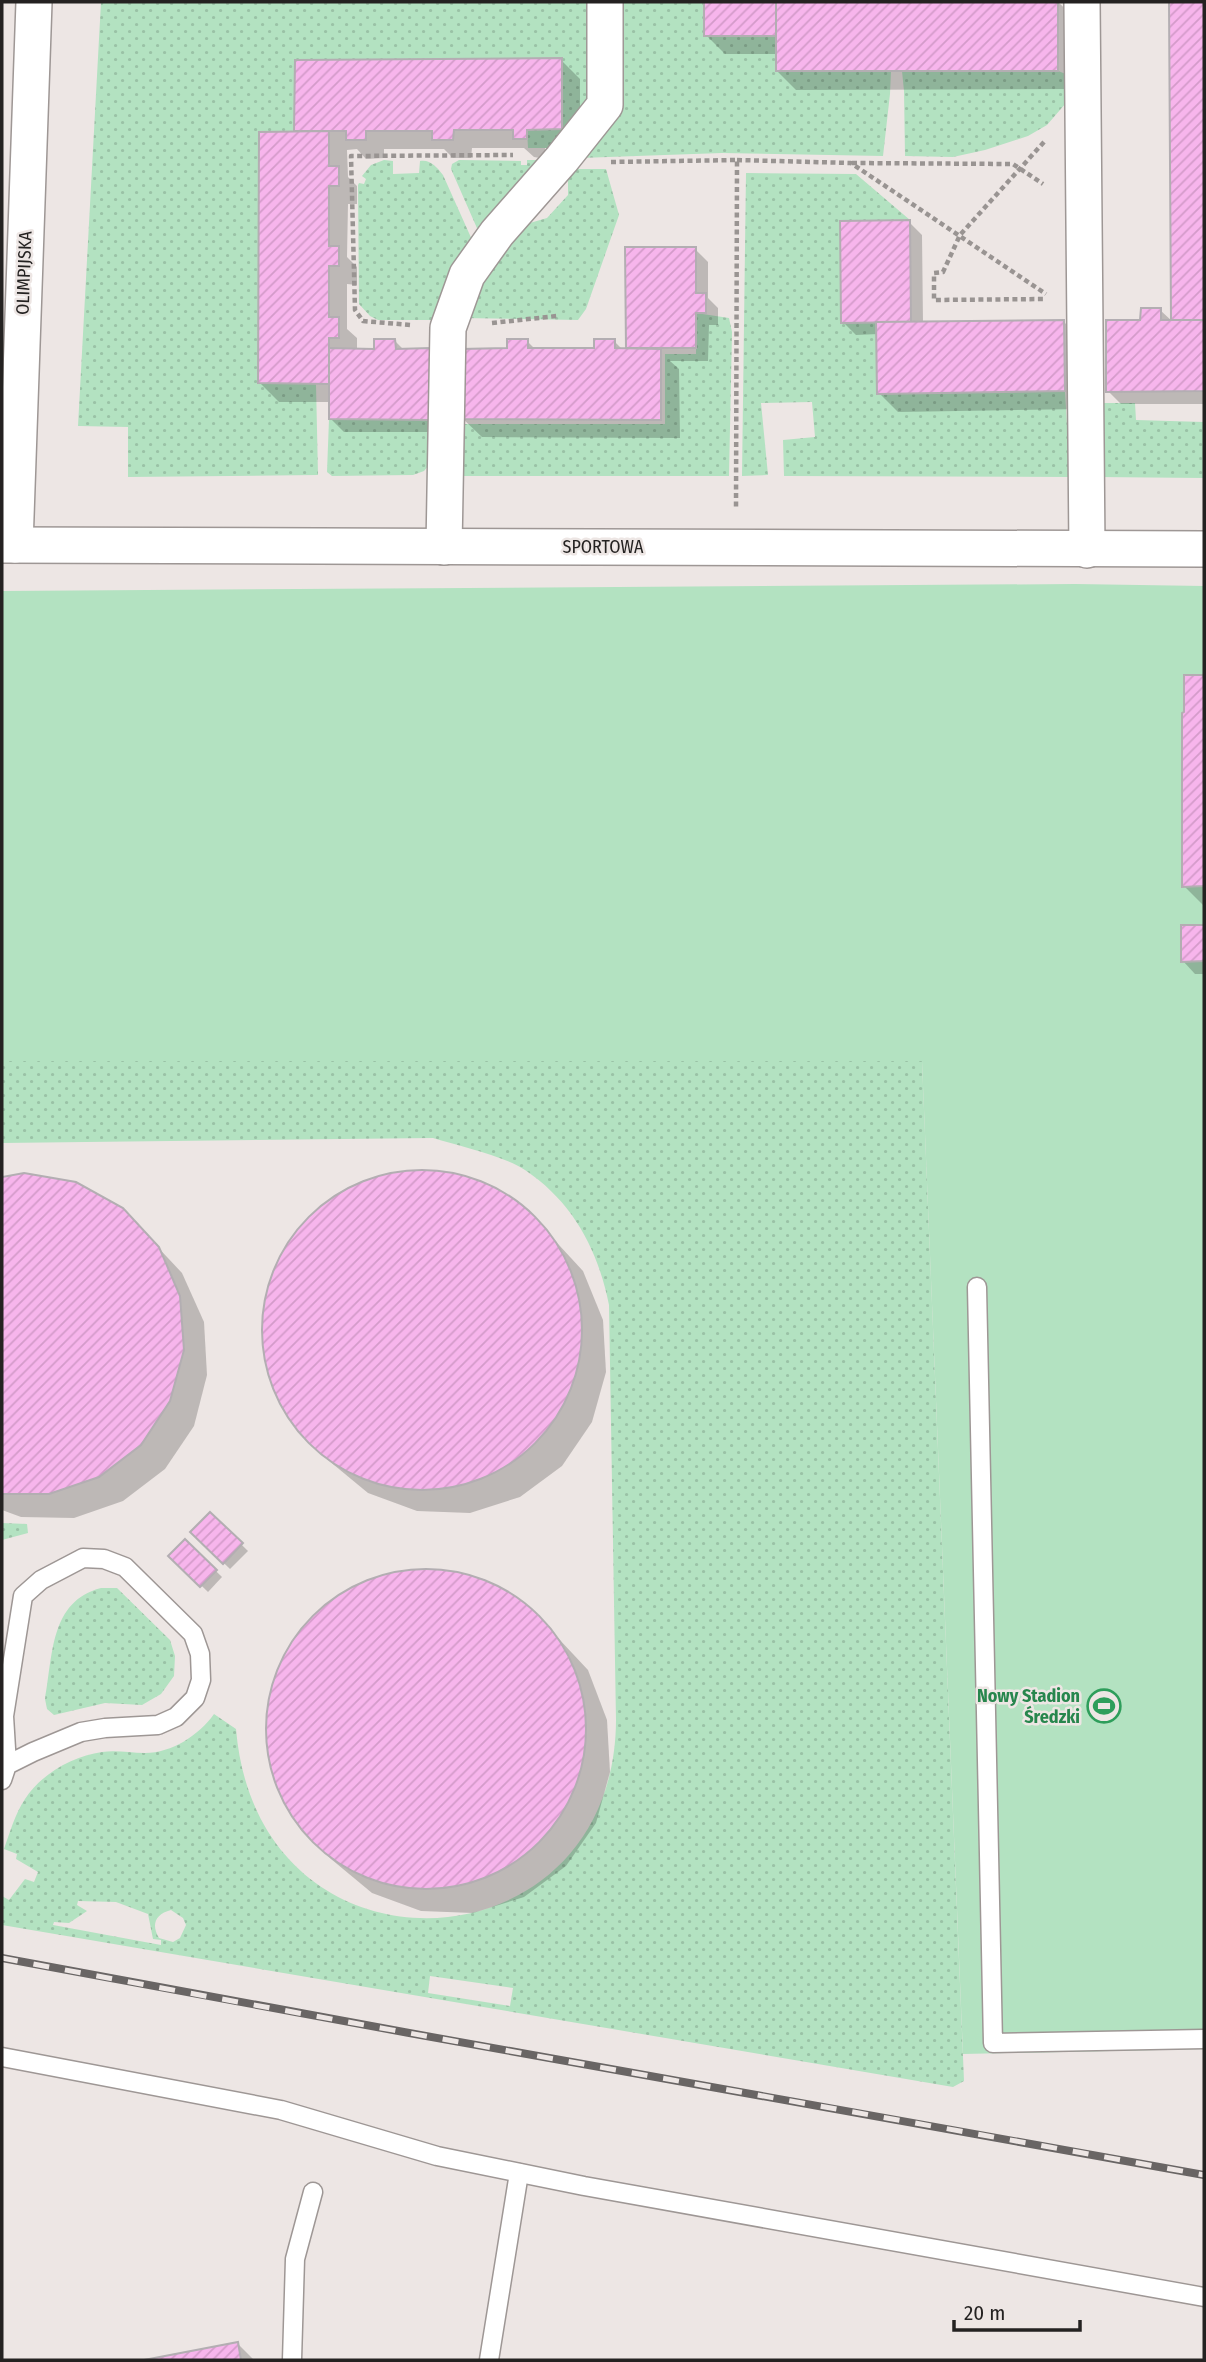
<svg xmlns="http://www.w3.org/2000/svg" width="1206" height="2362" font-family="'Fira Sans Condensed',sans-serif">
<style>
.grass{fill:url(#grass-dots);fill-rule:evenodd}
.pitch{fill:#b3e2c1}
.shadow{fill:#0003}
.building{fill:url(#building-hatch);stroke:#b3aeb2;stroke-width:2}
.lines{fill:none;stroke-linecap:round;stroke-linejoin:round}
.service-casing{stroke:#9e9795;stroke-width:21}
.minor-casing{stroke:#9e9795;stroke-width:38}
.path{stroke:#999492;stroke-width:4.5;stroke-dasharray:5 3.5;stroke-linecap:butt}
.service{stroke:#fff;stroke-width:18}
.minor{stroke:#fff;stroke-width:35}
.rail-casing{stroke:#696564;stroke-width:8}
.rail{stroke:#ede6e4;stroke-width:5;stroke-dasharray:16;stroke-linecap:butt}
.labels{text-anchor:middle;stroke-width:5;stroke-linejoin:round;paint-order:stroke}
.street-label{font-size:18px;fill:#242221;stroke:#ede6e4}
.leisure-label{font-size:18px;font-weight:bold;fill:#27864d;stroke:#ede6e4;text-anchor:end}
</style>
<defs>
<pattern id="grass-dots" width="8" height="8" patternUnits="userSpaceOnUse" patternTransform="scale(1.75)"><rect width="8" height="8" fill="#b3e2c1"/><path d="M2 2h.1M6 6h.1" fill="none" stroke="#9ac2a6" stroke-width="1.8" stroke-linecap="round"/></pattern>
<pattern id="building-hatch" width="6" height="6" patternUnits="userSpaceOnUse" patternTransform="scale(1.75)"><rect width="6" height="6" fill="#f7b5ec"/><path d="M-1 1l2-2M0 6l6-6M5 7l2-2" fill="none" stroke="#d49bca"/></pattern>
</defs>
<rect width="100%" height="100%" fill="#ede6e4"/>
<g class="grass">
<path d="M101,2h492v68l-6,33 -31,45h-28l-1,-18 35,-1v-70l-267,1 -1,71 -35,1 -1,251 58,1 2,91 -190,2v-50l-50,-1z"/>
<path d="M617,2h87l1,34h71v35h115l-1,23 -7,62 -161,-3 -142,5z"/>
<path d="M902,71h156l8,3v29l-19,22 -19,11 -43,14 -32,7 -48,-1 -1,-65z"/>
<path d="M384,160l9,1v13l26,-1 1,-12c10,-2 17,6 23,14l30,67 -40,78h-55l-8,-4 -11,-12 -1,-119 1,-2 5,1 2,-5 -4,-3 9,-11z"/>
<path d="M459,160l62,1v4h6v-5h9l1,7 -57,68 -29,-66 1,-5z"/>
<path d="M572,169h34l13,46 -33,94 -8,11 -116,-2 14,-34 47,-59 24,-7 21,-23v-24z"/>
<path d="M746,173l110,1 54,46 -70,1 1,101h35l1,71 188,-2 5,86 -286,-1 -1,-36 32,-3 -3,-35 -51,1 7,72 -26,1z"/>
<path d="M696,313l33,5 3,14 -3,144h-276v-52h212v-70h31z"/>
<path d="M1094,403h41l1,17 68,2v56l-107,-1z"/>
<path d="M329,419l101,1 -1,45 -5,6 -11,4 -81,1 -5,-4z"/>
<path d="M2,1061h920l42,1020 -11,6 -951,-162v-29l7,4 16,-21 9,3 4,-10 -22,-13 1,-5 -13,-5c6,-17 11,-35 21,-50 16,-25 48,-43 77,-47 15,-2 28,1 43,1 27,0 54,-18 69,-39l22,15c22,263 379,244 380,-9l-7,-415c-11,-55 -36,-103 -84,-135 -21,-14 -66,-24 -92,-32l-431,5zM78,1901l38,1 32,12 5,25 8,1v5l-108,-20 1,-3 15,1 18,-12 -10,-6zM171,1910l12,8 3,7 -6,13 -7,4 -14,-4c-8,-13 -4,-24 12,-28zM430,1976l83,12 -3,18 -82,-13z"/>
<path d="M2,1523l25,1 1,9 -26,7z"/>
<path d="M101,1588h16l53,52 5,16 -1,20 -13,18 -19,11 -37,-2 -51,12 -7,-6 -2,-10c8,-44 5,-98 56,-111z"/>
</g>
<path class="pitch" d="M1075,584l129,2v1463l-241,5 -41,-993h-920v-470z"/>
<g class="shadow">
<path d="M706,2h352l19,18 -1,69 -280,1 -19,-19v-17h-52l-19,-19z"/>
<path d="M1171,2h33v402h-83l-13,-13 34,-69 18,-12 13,12z"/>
<path d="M561,60l19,19v69h-35v10h-5l-6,-1 -10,-9h-52l-1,10h-18l-9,-9h-60v9l-18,1 -9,-10 -10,1 1,27 9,9v18h-9l-1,53 10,10v18l-10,-1v45l10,9v12h19l19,-9 9,9h25l13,13v69h-98l-13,-13v-17h-52l-19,-19 36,-250 1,-72z"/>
<path d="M909,222l13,13 1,88 140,-2 19,19 1,69 -185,3 -19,-19 -1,-59 -22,1 -13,-13z"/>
<path d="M627,249h68l13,13v36l10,10v17h-9l-1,36h-38l9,8 1,69 -198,-1 -19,-18 46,-69 18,-9 9,9h60l18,-9 9,9h4z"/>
<path d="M1186,676h18v230l-20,-20z"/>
<path d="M1182,927h22v47h-9l-12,-13z"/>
<path d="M426,1170l51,10 46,26 60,65 20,49 3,52 -14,50 -30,44 -42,31 -50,16 -53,-2 -49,-18 -40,-33 -25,-25 -28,-45 -12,-51 5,-53 23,-47 36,-38 47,-24z"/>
<path d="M24,1175l98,34 60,64 22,49 3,53 -13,51 -29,43 -42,32 -49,17 -53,-1 -19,-7v-332z"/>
<path d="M210,1514l38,37 -18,18 -38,-37z"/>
<path d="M185,1541l37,36 -14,15 -37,-36z"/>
<path d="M431,1569l52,10 45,27 60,64 19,50 3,52 -14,51 -30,43 -42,31 -51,16 -52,-2 -49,-18 -41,-34 -25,-25 -28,-45 -11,-52 6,-52 22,-47 37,-38 47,-24z"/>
<path d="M237,2343l17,17h-101z"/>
</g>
<g class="building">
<rect x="704" y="2" width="72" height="34"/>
<rect x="776" y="2" width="282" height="69"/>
<path d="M1169,2h35v318h-33z"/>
<path d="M562,58v71l-35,1v9h-14v-9h-59l-1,10h-21v-9h-66v9h-20v-9h-52l1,-71z"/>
<path d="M329,131v35h10v20h-10v60h10v20h-10v51h10v21h-10v46l-71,-1 1,-251z"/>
<path d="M910,220l1,102 -70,1 -1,-102z"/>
<path d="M625,247h71v46h10v20h-10v35h-70z"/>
<path d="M1141,308h20v12h43v71l-98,1v-72h34z"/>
<path d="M1064,320l1,71 -188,3 -1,-72z"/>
<path d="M374,339h21l1,10 34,-1v72l-101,-1v-71l45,1z"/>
<path d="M507,339h21v9h66v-9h21v9l46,1v71l-199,-1 -1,-70 46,-1z"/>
<path d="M1184,675h20v211l-22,1v-174l2,-1z"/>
<path d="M1181,925h23v36l-23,1z"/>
<circle cx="422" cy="1330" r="160"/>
<path d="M24,1173l52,9 47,26 36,39 21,49 4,54 -14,51 -29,44 -42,32 -50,17h-47v-317z"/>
<path d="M210,1512l33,31 -20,21 -33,-32z"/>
<path d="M185,1539l32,31 -17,17 -32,-31z"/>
<circle cx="426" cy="1729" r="160"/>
<path d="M238,2342l3,18h-97z"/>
</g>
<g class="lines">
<defs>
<g id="service">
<path d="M977,1287l16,756 211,-4"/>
<path d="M2,1780l5,-15 -3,-49 19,-120 18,-16 42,-22 21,1 21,8 68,67 7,20 1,26 -6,18 -19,19 -18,8 -53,3 -24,4 -48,20 -26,13"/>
<path d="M2,2057l279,53 156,46 147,30 620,111"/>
<path d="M292,2360l3,-101 18,-67"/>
<path d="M489,2360l30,-187"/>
</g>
<g id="minor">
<path d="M1082,2l5,548"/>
<path d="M2,545l1202,4"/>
<path d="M15,545l19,-543"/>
<path d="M444,547l4,-219 19,-53 30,-42 65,-74 43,-54v-103"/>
</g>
</defs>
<use href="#service" class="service-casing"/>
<use href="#minor" class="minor-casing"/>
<g class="path">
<path d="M1044,142l-84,93 -17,37 -9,1v27l111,-1"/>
<path d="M737,160l114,3 195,131"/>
<path d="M611,162l126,-2 -1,349"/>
<path d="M852,163l161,1 30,20"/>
<path d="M492,323l65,-7"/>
<path d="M410,325l-47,-4 -8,-11 -4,-154 162,-1"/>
</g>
<use href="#service" class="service"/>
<use href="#minor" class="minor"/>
<defs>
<path id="rail" d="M2,1958c400,76 802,144 1202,217"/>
</defs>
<use href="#rail" class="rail-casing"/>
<use href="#rail" class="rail"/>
</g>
<defs>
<symbol id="stadium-ring" viewBox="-11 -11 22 22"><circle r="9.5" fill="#ede6e4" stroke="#2e9e5b" stroke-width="1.5"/><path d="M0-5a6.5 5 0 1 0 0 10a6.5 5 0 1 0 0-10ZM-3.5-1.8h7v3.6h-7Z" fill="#2e9e5b"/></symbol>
</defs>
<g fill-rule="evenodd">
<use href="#stadium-ring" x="1085" y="1687" width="38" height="38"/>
</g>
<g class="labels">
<g class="street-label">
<text transform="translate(24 273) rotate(-88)" y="6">OLIMPIJSKA</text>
<text x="603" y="553">SPORTOWA</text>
</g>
<g class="leisure-label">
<text x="1080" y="1702">Nowy Stadion<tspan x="1080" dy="21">Średzki</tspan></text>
</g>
</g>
<rect width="1206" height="2362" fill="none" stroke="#242221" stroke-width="7"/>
<path d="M954 2320v10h126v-10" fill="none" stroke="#242221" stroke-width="3.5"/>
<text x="964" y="2320" font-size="21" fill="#242221" stroke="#ede6e4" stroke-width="5" paint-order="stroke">20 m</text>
</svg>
